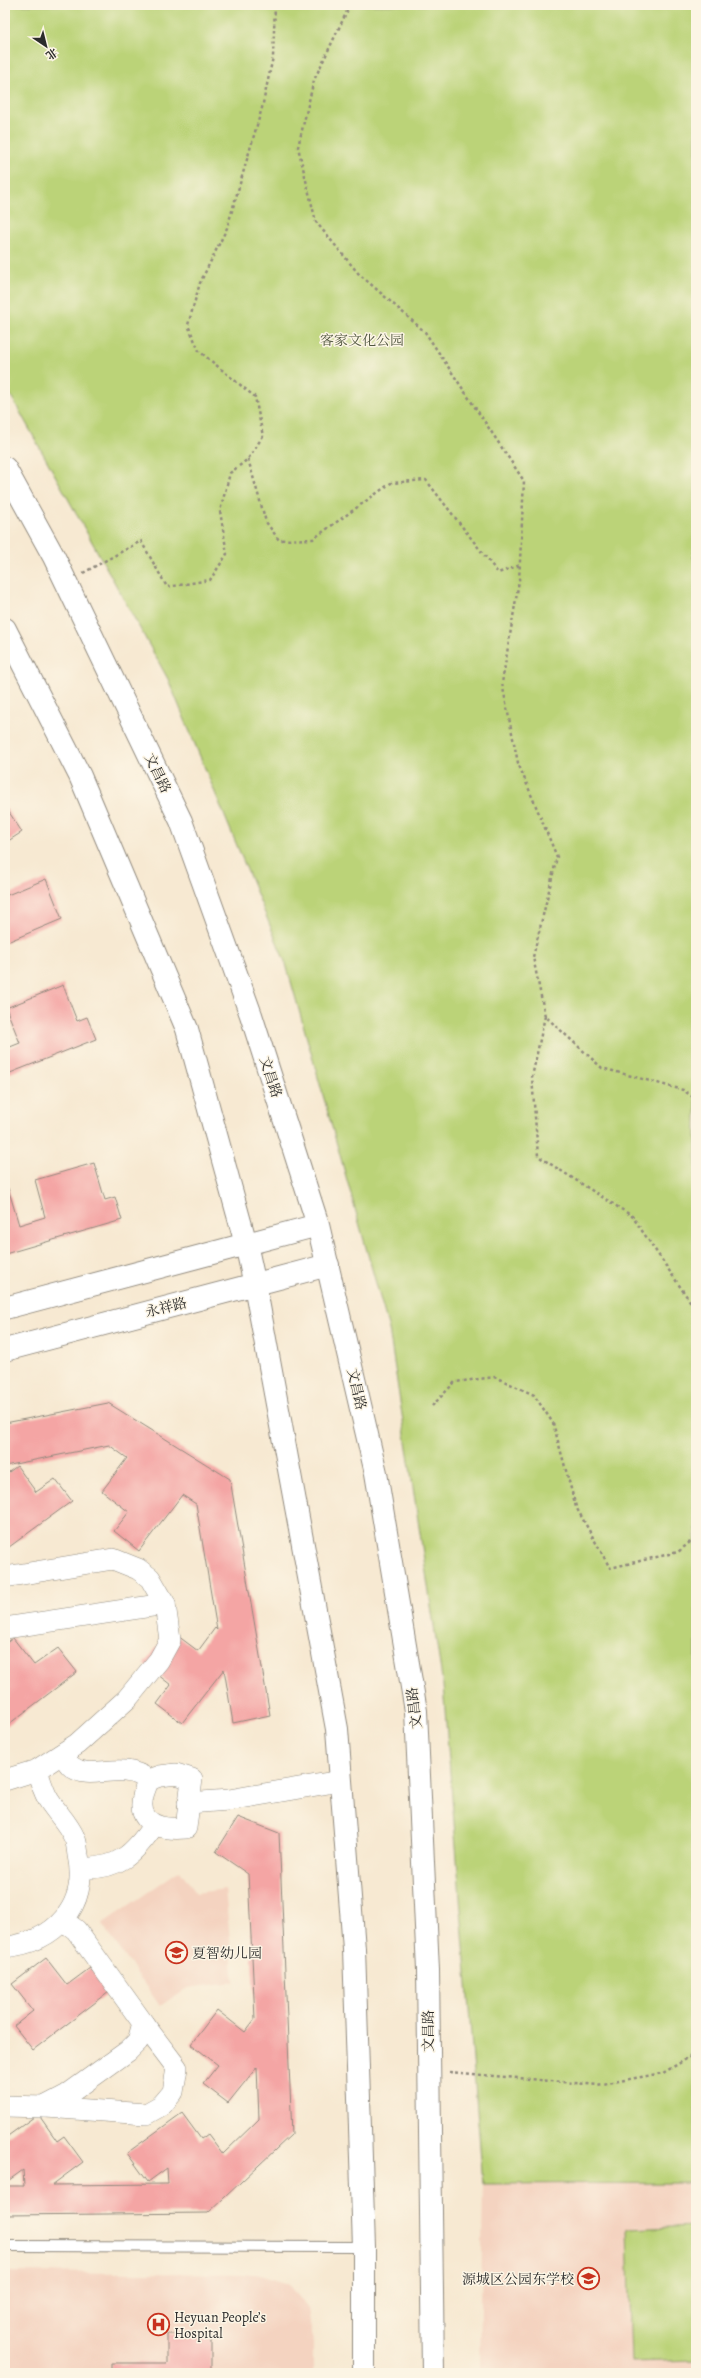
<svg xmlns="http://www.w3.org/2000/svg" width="701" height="2378" font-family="Alegreya,'Noto Serif SC',serif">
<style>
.built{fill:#f4d3c0}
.green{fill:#bbd378;stroke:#737f52}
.building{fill:#f4a5a4}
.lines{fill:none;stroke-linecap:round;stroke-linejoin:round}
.service-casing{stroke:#918a7e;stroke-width:12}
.minor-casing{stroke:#918a7e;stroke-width:22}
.tertiary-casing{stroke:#918a7e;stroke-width:24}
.path{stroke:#918a7e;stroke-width:2.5;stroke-dasharray:3 3;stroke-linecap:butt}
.service{stroke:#fff;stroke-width:10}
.minor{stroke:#fff;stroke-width:21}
.tertiary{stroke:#fff;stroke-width:22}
.labels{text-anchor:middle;stroke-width:3;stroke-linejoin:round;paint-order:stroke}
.park-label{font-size:14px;fill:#4f553e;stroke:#fcf5e5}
.street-label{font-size:14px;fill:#2b2b2b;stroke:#fcf5e5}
.poi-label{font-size:14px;fill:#2b2b2b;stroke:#fcf5e5;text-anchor:start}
</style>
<rect width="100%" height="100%" fill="#fcf5e5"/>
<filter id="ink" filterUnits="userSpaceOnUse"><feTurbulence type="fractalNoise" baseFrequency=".025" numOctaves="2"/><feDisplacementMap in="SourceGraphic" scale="8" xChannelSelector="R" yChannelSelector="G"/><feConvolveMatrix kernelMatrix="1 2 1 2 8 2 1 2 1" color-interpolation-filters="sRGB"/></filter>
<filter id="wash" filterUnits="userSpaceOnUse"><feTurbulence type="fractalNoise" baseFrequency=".012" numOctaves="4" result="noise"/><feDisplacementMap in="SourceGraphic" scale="16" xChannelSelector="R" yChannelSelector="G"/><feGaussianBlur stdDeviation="0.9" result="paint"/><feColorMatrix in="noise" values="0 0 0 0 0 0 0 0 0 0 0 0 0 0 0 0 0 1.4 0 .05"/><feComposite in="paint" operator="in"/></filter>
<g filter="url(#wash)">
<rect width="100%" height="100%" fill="#f7e9d2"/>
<g class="built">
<path d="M180,1870l16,23 29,-4 9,93 -47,6 -27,18 -58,-82z"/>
<path d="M696,2183v190h-216l3,-189z"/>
<path d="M5,2272l251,2 33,10 19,25 5,32v32h-308z"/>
</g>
<g class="green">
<path d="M5,5h691v2178l-213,1 -40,-499 -54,-356 -103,-365 -118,-285 -163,-294z"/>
<path d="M696,2226v134l-65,2 -4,-133z"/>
</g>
<g id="blocks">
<g class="building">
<path d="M5,806l17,26 -17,11z"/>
<path d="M46,879l16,40 -57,24v-47z"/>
<path d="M63,985l14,36 10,-4 9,22 -91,36v-26l15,-6 -14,-35z"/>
<path d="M94,1163l11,37 10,-3 7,23 -117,34v-65l3,-1 11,37 26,-8 -10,-37z"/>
<path d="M108,1403l122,76 40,236 -37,8 -9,-54 -42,54 -25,-19 14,-19 -27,-21 26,-34 28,21 17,-23 2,2 -21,-126 -14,-9 -43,56 -25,-20 15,-19 -27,-21 25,-33 -18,-13 -104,21v-43z"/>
<path d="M17,1466l19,26 19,-13 17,22 -67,49v-75z"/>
<path d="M13,1638l21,27 24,-17 19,24 -72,55v-83z"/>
<path d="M238,1817l41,16 13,301 -84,79 -203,2v-29h19l-1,-16 -18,13v-45l33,-24 19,27 7,-5 19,26 -31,23 116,-1 -1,-16 -19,14 -21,-29 55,-40 19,26 7,-5 15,20 36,-35 -2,-52 -29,36 -25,-19 15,-19 -27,-21 26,-34 28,22 10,-13 -7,-145 -32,-22z"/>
<path d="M46,1958l21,27 23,-17 19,24 -76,58 -19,-24 19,-15 -21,-27z"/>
<path d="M167,2334h44v39h-100v-10h56z"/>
</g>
</g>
</g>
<g filter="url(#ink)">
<use href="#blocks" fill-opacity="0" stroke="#918a7e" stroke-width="1"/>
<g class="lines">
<defs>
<path id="service" d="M5,2246l359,1"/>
<g id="minor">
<path d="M5,1577l108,-18 25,10 12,9 15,26 5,36 -11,20 -32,39 -50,45 -40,26 -32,10"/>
<path d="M5,1628l160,-24"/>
<path d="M63,1754c2,4 5,10 9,13 20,15 47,-8 77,13"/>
<path d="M176,1774l16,5 -6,49c-37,3 -55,-11 -37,-48l11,-4z"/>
<path d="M188,1803l41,-3 111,-19"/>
<path d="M81,1868c37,2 53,-14 73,-43"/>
<path d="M5,1947c50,-5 84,-41 73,-92 -1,-6 -1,-13 -4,-18 -6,-14 -18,-25 -26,-38 -5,-9 -8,-19 -11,-29"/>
<path d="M5,2106l39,1 23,-12 61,-44 10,-10 5,-18 -67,-93 -12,-9"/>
<path d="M46,2107l100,7 16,-9 11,-13 4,-24 -34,-45"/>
</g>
<g id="tertiary">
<path d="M5,468l49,89 127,264 70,194 67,210 58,248 40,238 12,259 5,403"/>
<path d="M5,629l75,147 107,253 59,215 9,41 82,444 17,220 10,298v126"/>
<path d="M5,1308l313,-83"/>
<path d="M5,1350l323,-85"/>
</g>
</defs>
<use href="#service" class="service-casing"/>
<use href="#minor" class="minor-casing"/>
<use href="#tertiary" class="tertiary-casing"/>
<g class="path">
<path d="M350,5l-36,75 -16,67 18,75 42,51 67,59 99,149 -5,100 -17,102 16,80 39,94 -24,100 12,59 57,52 81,22 13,9"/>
<path d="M248,459l18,63 13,18 34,-1 78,-56 35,-3 72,93 22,-8"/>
<path d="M696,539l-5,17 5,10"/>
<path d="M83,573l58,-32 26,46 43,-7 17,-26 -7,-43 10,-38 18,-14 15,-23 -8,-39 -56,-46 -11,-26 12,-42 27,-55 35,-120 11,-51 2,-52"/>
<path d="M545,1016l-13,61 6,79 94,60 64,94"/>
<path d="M432,1406l23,-24 40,-5 39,18 19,28 23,84 34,61 68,-16 18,-15"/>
<path d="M449,2072l148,13 66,-12 30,-18 3,-21"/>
</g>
<use href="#service" class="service"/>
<use href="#minor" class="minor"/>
<use href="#tertiary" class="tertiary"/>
</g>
</g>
<defs>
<symbol id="school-ring" viewBox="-11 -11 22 22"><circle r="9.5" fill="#fcf5e5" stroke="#c8321e" stroke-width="1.5"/><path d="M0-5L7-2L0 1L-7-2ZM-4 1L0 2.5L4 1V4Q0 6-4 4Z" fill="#c8321e"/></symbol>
<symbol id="hospital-ring" viewBox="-11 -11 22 22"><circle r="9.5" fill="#fcf5e5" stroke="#c8321e" stroke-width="1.5"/><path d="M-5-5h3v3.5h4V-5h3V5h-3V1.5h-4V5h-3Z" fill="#c8321e"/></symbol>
</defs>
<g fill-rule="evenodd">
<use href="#school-ring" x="164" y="1940" width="25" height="25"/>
<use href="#school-ring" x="576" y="2266" width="25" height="25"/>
<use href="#hospital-ring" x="146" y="2312" width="25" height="25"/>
</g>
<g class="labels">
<g class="park-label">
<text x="362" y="345">客家文化公园</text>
</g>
<g class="street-label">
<text transform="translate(158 773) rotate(64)" y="5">文昌路</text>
<text transform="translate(271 1077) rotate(72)" y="5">文昌路</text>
<text transform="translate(166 1307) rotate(-14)" y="5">永祥路</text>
<text transform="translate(357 1389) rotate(77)" y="5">文昌路</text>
<text transform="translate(414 1708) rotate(-97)" y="5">文昌路</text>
<text transform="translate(428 2031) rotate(-90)" y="5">文昌路</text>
</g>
<g class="poi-label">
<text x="192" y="1958">夏智幼儿园</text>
<text x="574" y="2284" text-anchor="end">源城区公园东学校</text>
<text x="174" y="2322">Heyuan People’s<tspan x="174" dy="16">Hospital</tspan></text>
</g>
</g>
<rect width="701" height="2378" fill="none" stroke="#fcf5e5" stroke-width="20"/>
<g transform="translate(46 46) rotate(145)" stroke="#fcf5e5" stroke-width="3" paint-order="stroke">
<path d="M0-3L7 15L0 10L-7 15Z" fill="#2b2b2b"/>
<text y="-6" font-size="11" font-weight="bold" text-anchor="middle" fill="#2b2b2b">北</text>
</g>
</svg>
